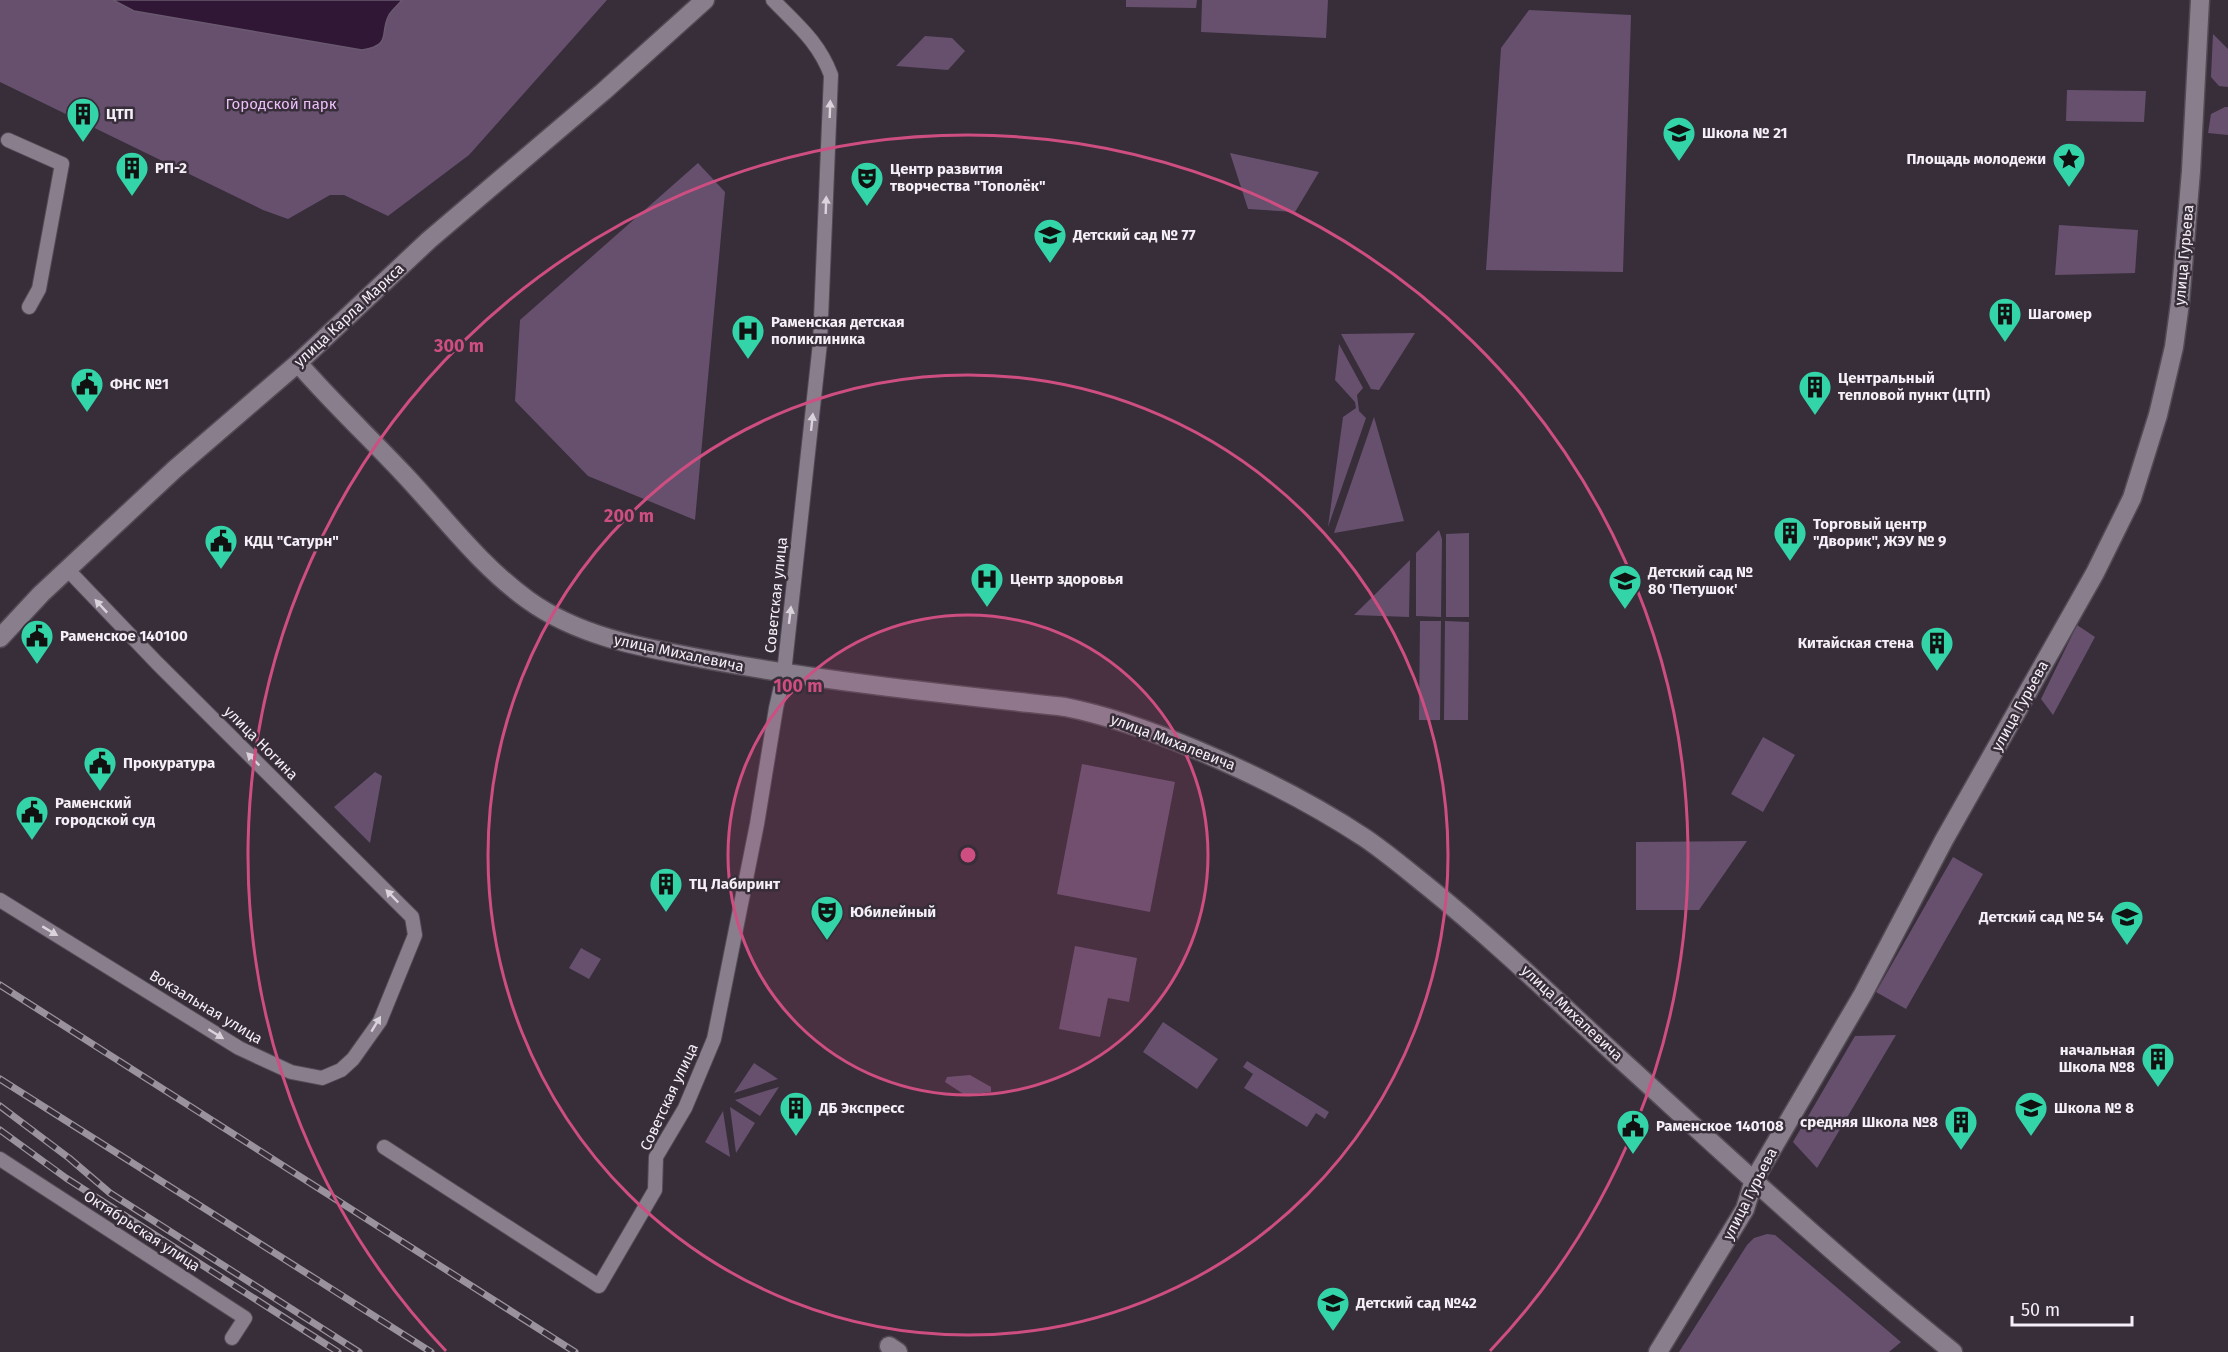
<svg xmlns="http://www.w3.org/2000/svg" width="2228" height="1352" font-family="'Fira Sans',sans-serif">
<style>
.green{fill:#67506d}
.water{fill:#2f1735;stroke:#6a586f;stroke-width:1.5}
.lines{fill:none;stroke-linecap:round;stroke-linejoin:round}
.street-casing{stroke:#524a54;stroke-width:16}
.secondary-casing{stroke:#524a54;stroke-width:21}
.street{stroke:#897e8c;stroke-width:14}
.secondary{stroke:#897e8c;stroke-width:18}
.rail-casing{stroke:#9a939d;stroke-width:7}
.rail{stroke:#372e3a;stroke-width:4.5;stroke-dasharray:14;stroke-linecap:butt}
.oneway{fill:#dad3dc}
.ring{fill:none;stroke:#cf4e82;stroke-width:3}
.labels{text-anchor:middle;stroke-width:5;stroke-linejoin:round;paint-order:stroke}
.park-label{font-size:15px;fill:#edbff9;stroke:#372e3a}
.poi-label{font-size:15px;font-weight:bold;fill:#f5eff7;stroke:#372e3a;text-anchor:start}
.street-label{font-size:15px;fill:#f5eff7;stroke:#372e3a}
.centre{fill:#cf4e82;stroke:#372e3a;stroke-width:3}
.ring-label{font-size:18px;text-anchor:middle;font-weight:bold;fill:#cf4e82;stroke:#372e3a;stroke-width:5;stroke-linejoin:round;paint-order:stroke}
</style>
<rect width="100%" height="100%" fill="#372e3a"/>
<g class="green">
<path d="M0,0h607l-138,155 -81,61 -44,-21h-14l-42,24 -25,-9 -263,-128z"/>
<path d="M1126,0h71l-1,8 -70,-1z"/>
<path d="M1202,0h126l-2,38 -125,-6z"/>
<path d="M1529,10l102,5 -8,257 -137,-2 15,-222z"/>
<path d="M2213,34l15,15v38l-9,-1 -8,-9z"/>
<path d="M925,36l27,2 13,13 -17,19 -52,-4z"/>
<path d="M2067,90l79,1 -2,31 -78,-1z"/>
<path d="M2225,107h3v28l-20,-2 3,-19z"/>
<path d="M1230,153l89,19 -24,40 -47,-3z"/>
<path d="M698,163l27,29 -30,328 -107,-44 -73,-75 5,-81z"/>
<path d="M2059,225l79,5 -3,43 -80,2z"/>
<path d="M1415,333l-36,57 -8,-1 -30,-55z"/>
<path d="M1339,344l24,44 -6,7 2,16 7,7 -38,109 15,-110 13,-9 -1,-6 -20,-22z"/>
<path d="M1374,417l30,104 -70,12z"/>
<path d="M1439,530l3,9 -1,78 -25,-1v-63z"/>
<path d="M1469,533v84h-23v-83z"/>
<path d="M1410,560l-1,57 -55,-2z"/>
<path d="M1420,621h21l-1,99h-21z"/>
<path d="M1445,621l24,1 -1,98h-24z"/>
<path d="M2077,625l18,12 -42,78 -12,-16z"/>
<path d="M1763,737l32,18 -32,57 -32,-18z"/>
<path d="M1082,764l93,18 -25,130 -93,-18z"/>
<path d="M375,772l7,4 -12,67 -36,-36z"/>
<path d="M1747,841l-48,69h-63v-68z"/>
<path d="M1953,857l30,17 -77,135 -30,-17z"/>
<path d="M1075,946l62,12 -8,44 -21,-4 -8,39 -41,-8z"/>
<path d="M581,948l20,11 -12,20 -20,-11z"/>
<path d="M1163,1022l55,37 -21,30 -54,-37z"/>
<path d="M1896,1035l-79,133 -24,-26 62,-106z"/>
<path d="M1247,1061l82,51 -4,7 -9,-6 -9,14 -63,-39 9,-14 -10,-7z"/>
<path d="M754,1063l24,16 -44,14z"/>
<path d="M970,1075l21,12v5l-26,3 -20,-13 2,-5z"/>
<path d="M779,1087l-19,29 -25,-16z"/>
<path d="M730,1107l25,16 -19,30z"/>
<path d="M723,1111l7,46 -25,-15z"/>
<path d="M1767,1234l8,1 126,107 -12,10h-210l68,-107 7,-7z"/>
</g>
<path class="water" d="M113,0h289c-4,5 -10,10 -13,15 -10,18 4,30 -27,35l-228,-39z"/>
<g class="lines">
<defs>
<g id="street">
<path d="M8,140l54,24 -23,125 -10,18"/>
<path d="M0,900l239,148 52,24 31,6 19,-8 12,-11 27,-38 35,-86 -3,-18 -255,-254 -90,-94"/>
<path d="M384,1147l215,139 56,-96 1,-33 29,-49 29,-69 43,-215 19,-116 8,-35 36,-330 11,-268c-13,-34 -34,-50 -58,-75"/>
<path d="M0,1159l245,159 -13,20"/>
</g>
<g id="secondary">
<path d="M298,363c33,38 69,72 103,108 42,44 77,93 127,129 54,39 123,49 187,61 116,21 233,33 350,46 46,9 89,25 132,43 59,25 115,53 168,88 22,15 42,32 62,48 67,54 128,113 191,171 110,100 219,202 335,295"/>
<path d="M0,638l41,-44 134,-125 123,-106 131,-123 175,-149 101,-91"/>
<path d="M889,1346l9,6"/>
<path d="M1658,1352l87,-143 9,-29 109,-186 81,-154 151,-267 37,-75 26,-83 16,-68 6,-44 11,-132 9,-171"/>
</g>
</defs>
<use href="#street" class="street-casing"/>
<use href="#secondary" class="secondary-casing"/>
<use href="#street" class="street"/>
<use href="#secondary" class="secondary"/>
<defs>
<g id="rail">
<path d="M0,985l575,367"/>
<path d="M0,1079l431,273"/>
<path d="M0,1106l69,52 41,35 249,159"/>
<path d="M0,1130l66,48 272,174"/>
</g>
</defs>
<use href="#rail" class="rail-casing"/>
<use href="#rail" class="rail"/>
</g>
<defs><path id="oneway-solid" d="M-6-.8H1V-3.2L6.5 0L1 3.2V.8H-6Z" transform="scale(1.5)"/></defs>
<g class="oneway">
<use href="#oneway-solid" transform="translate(830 109) rotate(-88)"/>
<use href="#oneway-solid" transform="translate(826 205) rotate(-88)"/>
<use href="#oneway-solid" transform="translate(812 422) rotate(-84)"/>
<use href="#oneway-solid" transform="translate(101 606) rotate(-133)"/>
<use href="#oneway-solid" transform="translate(790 615) rotate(-83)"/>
<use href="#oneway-solid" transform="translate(253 759) rotate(-135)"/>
<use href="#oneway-solid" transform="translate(392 896) rotate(-134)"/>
<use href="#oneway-solid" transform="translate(50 931) rotate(31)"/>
<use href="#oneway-solid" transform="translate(376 1024) rotate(-59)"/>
<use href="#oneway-solid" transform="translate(216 1034) rotate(32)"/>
</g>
<circle cx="968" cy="855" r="240" fill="#cf4e82" fill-opacity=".12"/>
<g class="ring">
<circle cx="968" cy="855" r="240"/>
<circle cx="968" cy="855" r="480"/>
<path d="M446 1351A720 720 0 1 1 1490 1351"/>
</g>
<defs>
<symbol id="building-pin" viewBox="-11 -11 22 30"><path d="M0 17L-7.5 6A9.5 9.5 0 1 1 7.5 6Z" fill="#33d4a8" stroke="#372e3a"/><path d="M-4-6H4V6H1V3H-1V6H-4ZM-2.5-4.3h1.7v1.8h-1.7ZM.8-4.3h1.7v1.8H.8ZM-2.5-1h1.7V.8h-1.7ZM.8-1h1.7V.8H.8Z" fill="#111"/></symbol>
<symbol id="school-pin" viewBox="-11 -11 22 30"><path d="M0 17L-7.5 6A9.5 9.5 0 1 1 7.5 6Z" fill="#33d4a8" stroke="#372e3a"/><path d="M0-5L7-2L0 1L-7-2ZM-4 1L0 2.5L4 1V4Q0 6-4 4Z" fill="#111"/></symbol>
<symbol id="sight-pin" viewBox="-11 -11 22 30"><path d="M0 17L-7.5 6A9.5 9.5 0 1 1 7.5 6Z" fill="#33d4a8" stroke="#372e3a"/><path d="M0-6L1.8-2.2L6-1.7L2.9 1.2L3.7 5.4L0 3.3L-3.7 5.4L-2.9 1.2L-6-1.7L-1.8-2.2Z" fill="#111"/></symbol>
<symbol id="theatre-pin" viewBox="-11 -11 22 30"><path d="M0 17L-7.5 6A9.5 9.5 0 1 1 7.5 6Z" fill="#33d4a8" stroke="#372e3a"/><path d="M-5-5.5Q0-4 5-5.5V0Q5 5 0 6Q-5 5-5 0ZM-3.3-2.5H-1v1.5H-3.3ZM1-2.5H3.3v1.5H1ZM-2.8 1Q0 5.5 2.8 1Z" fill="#111"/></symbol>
<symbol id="hospital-pin" viewBox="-11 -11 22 30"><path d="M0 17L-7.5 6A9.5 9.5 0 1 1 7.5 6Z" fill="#33d4a8" stroke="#372e3a"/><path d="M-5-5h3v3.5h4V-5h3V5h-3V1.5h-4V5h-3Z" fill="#111"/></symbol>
<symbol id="civic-pin" viewBox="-11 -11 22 30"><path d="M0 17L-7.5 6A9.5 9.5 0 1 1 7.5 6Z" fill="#33d4a8" stroke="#372e3a"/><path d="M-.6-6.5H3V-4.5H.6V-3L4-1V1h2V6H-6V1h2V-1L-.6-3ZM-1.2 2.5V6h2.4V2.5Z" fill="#111"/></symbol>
</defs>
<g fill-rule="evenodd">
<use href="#building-pin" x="64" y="95" width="38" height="52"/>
<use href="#school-pin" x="1660" y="114" width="38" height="52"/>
<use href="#sight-pin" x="2050" y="140" width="38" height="52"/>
<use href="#building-pin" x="113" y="149" width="38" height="52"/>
<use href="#theatre-pin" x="848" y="159" width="38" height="52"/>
<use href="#school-pin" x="1031" y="216" width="38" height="52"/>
<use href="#building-pin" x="1986" y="295" width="38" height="52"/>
<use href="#hospital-pin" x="729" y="312" width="38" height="52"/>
<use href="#civic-pin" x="68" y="365" width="38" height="52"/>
<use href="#building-pin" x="1796" y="368" width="38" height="52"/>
<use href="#building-pin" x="1771" y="514" width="38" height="52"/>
<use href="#civic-pin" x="202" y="522" width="38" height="52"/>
<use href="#hospital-pin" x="968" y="560" width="38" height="52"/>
<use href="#school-pin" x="1606" y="562" width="38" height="52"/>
<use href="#civic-pin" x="18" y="617" width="38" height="52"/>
<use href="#building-pin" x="1918" y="624" width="38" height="52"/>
<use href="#civic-pin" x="81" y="744" width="38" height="52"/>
<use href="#civic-pin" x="13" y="793" width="38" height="52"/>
<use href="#building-pin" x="647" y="865" width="38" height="52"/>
<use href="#theatre-pin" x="808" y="893" width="38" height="52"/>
<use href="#school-pin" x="2108" y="898" width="38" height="52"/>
<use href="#building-pin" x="2139" y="1040" width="38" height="52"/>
<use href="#building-pin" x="777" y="1089" width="38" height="52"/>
<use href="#school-pin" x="2012" y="1089" width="38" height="52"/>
<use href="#building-pin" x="1942" y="1103" width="38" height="52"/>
<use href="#civic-pin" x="1614" y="1107" width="38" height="52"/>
<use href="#school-pin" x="1314" y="1284" width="38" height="52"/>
</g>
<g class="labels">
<g class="park-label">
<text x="281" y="109">Городской парк</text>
</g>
<g class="poi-label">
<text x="106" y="119">ЦТП</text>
<text x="1702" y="138">Школа № 21</text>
<text x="2046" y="164" text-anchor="end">Площадь молодежи</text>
<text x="155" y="173">РП-2</text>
<text x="890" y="174">Центр развития<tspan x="890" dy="17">творчества "Тополёк"</tspan></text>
<text x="1073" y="240">Детский сад № 77</text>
<text x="2028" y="319">Шагомер</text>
<text x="771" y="327">Раменская детская<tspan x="771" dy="17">поликлиника</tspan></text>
<text x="1838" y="383">Центральный<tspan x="1838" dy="17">тепловой пункт (ЦТП)</tspan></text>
<text x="110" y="389">ФНС №1</text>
<text x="1813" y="529">Торговый центр<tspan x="1813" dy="17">"Дворик", ЖЭУ № 9</tspan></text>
<text x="244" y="546">КДЦ "Сатурн"</text>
<text x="1648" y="577">Детский сад №<tspan x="1648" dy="17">80 'Петушок'</tspan></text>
<text x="1010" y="584">Центр здоровья</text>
<text x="60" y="641">Раменское 140100</text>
<text x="1914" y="648" text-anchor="end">Китайская стена</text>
<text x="123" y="768">Прокуратура</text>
<text x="55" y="808">Раменский<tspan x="55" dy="17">городской суд</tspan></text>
<text x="689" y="889">ТЦ Лабиринт</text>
<text x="850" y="917">Юбилейный</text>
<text x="2104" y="922" text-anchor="end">Детский сад № 54</text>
<text x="2135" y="1055" text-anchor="end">начальная<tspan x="2135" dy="17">Школа №8</tspan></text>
<text x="819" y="1113">ДБ Экспресс</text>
<text x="2054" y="1113">Школа № 8</text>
<text x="1938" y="1127" text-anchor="end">средняя Школа №8</text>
<text x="1656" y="1131">Раменское 140108</text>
<text x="1356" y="1308">Детский сад №42</text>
</g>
<g class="street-label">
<text transform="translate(2184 255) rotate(-85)" y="5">улица Гурьева</text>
<text transform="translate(349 315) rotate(-43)" y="5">улица Карла Маркса</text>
<text transform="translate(776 595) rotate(-84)" y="5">Советская улица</text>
<text transform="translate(679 653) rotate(12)" y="5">улица Михалевича</text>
<text transform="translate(2020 706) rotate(-61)" y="5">улица Гурьева</text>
<text transform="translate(1173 742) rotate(21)" y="5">улица Михалевича</text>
<text transform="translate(261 743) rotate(45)" y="5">улица Ногина</text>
<text transform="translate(206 1007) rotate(31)" y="5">Вокзальная улица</text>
<text transform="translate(1572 1013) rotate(43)" y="5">улица Михалевича</text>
<text transform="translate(669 1097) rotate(-65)" y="5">Советская улица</text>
<text transform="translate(1750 1194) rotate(-63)" y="5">улица Гурьева</text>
<text transform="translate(142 1231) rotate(33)" y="5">Октябрьская улица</text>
</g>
</g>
<circle cx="968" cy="855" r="9" class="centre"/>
<g class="ring-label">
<text x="459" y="352">300 m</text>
<text x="629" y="522">200 m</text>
<text x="798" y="692">100 m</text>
</g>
<path d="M2012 1316v9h120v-9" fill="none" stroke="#f5eff7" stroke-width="3"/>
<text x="2021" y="1316" font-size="18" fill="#f5eff7" stroke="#372e3a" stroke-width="4.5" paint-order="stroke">50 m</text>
</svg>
